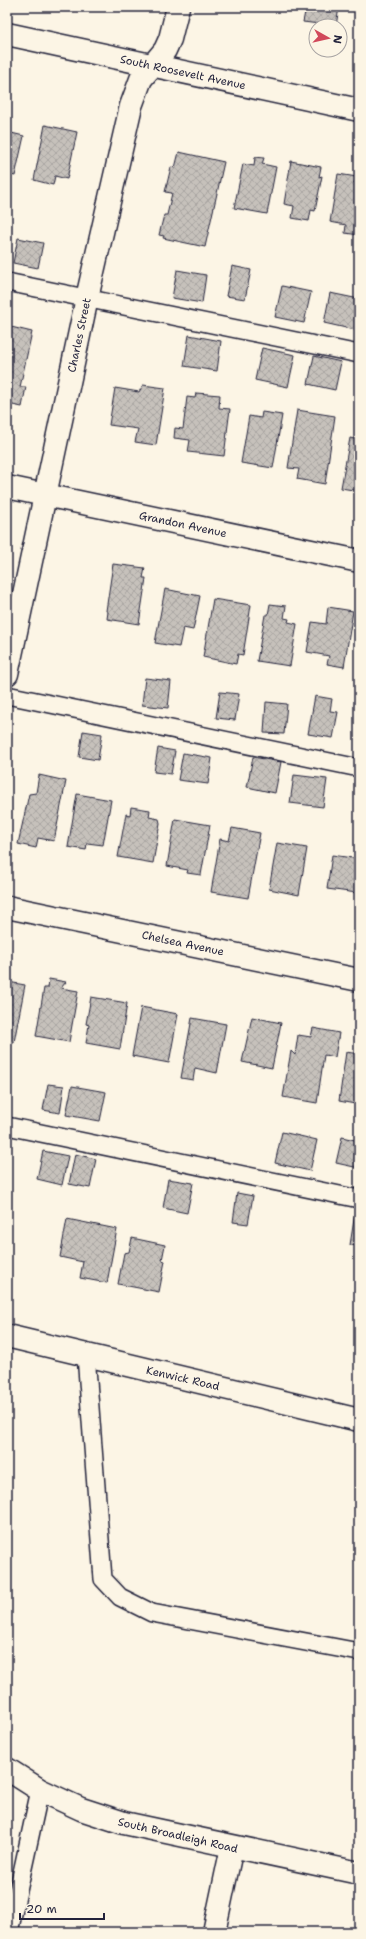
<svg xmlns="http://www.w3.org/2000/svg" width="366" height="1939" font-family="'Shantell Sans',sans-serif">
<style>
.building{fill:url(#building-cross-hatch);stroke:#22223b}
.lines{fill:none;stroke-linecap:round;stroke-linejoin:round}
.service-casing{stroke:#22223b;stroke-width:20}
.minor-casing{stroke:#22223b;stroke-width:25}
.service{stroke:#fcf5e5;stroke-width:17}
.minor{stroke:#fcf5e5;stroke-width:22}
.labels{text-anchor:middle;stroke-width:4;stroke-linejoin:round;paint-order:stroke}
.street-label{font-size:11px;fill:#22223b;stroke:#fcf5e5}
</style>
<defs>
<pattern id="building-cross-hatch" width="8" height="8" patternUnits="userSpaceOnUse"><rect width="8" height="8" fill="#c6c1bb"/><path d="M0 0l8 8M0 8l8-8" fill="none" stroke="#aaa6a2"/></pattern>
</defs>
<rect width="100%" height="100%" fill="#fcf5e5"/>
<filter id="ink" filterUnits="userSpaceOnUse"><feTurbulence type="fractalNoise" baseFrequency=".025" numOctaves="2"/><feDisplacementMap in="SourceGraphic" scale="8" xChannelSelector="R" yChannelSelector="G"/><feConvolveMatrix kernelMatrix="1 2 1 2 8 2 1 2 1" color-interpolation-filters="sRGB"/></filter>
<g filter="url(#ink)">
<g class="building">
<path d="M306,7h33l-3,19 -33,-4z"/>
<path d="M45,125l32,7 -10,47 -12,-3 -2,9 -19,-5z"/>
<path d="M7,132l17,4 -9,40 -8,-2z"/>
<path d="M179,152l45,10 -19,85 -42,-9 1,-2 -5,-1 5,-20h3l5,-22 -7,-1 6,-25 4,1z"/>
<path d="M255,157l9,1 -2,6 14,3 -9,47 -33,-6 9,-44 11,2z"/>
<path d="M291,161l30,6 -2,10 3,-1 -7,35 -4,-1 -2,11 -17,-3 2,-12 -10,-2z"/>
<path d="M338,174l19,3 -3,6h5v52l-14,-2 1,-8 -16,-3z"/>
<path d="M18,238l25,5 -5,25 -25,-5z"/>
<path d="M232,266l19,4 -6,29 -19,-3z"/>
<path d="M177,270l29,5 -4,28 -30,-5z"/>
<path d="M282,286l29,6 -7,31 -29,-6z"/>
<path d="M330,293l29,6v11l-4,20 -31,-7z"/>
<path d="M7,326l25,6 -12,55h6l-4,20 -14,-3 -1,4z"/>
<path d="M189,335l32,6 -4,30 -33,-5z"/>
<path d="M262,348l33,7 -7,32 -33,-7z"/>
<path d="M314,356l27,6 -6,28 -27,-6z"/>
<path d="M143,385l22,3 -9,57 -21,-3 3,-13 -29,-4 6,-37 24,4z"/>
<path d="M196,393l24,2 -1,13 11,1 -6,47 -36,-4 2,-12 -16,-2 1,-10 8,1 4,-32 8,1z"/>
<path d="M297,410l38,6 -10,68 -28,-5 2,-10 -11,-1z"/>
<path d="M262,412l20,3 -9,53 -32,-5 8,-47 12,2z"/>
<path d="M350,438l9,2v49l-6,1 -12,-2z"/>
<path d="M113,564l32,4 -2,10h3l-7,46 -32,-5 1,-7 -2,-1z"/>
<path d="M165,589l35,7 -7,34 -10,-2 -4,19 -24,-4z"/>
<path d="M213,599l38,6 -8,50 -5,-1 -2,10 -33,-7z"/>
<path d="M270,604l16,2 -2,12 5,1 -1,3 9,2 -7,42 -33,-5 8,-46h3z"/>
<path d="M328,607l25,4 -9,56 -17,-3 2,-8 -22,-4 5,-30 14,2z"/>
<path d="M145,678l26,3 -3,27 -26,-3z"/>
<path d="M220,692l19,2 -4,26 -19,-2z"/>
<path d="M315,696l17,3 -2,12 8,1 -5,26 -25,-4z"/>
<path d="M266,702l21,2 -3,30 -20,-1z"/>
<path d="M83,731l19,3 -4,26 -19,-3z"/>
<path d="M158,748l17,3 -4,23 -17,-2z"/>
<path d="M183,753l29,5 -4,26 -30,-4z"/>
<path d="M253,757l28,5 -6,31 -28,-6z"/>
<path d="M39,775l27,6 -12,60 -16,-3 -2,10 -18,-4 11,-50 7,-1z"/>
<path d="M294,775l33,4 -4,28 -33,-4z"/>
<path d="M77,794l34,6 -8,45 -16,-2 -1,7 -18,-3z"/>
<path d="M131,807l19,3 -1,7 10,2 1,4 -7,40 -35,-6 8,-43 4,1z"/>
<path d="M175,819l35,6 -9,50 -14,-2 1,-3 -21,-4z"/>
<path d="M232,828l28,5 -12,65 -37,-6 9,-53 9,2z"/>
<path d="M277,843l30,5 -8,47 -30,-6z"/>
<path d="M332,855l27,4v46l-4,-1 2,-11 -30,-4z"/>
<path d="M7,978l2,1 -1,3 17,3 -11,57 -7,-1z"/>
<path d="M49,979l17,3 -5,6 17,3 -9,51 -33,-6 8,-48h4z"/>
<path d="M91,997l36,6 -7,46 -34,-6 3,-18 -3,-1z"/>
<path d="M141,1007l37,7 -9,49 -37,-7z"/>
<path d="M252,1017l29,6 -9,45 -30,-6z"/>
<path d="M192,1018l34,6 -9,49 -22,-5 -2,12 -12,-2z"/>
<path d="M313,1028l26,5 -4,24 -11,-2 -7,48 -34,-6 8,-46 4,4 3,-20 13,2z"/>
<path d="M346,1052l13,2v39h-2l-2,11 -16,-3z"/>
<path d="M48,1084l16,2 -4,27 -17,-3z"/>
<path d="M72,1086l34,6 -6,29 -34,-6z"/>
<path d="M282,1132l35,8 -7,31 -35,-8z"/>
<path d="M342,1137l17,4v27l-23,-5z"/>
<path d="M43,1151l25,5 -6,29 -25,-6z"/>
<path d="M75,1154l21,5 -6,29 -21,-4z"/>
<path d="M168,1179l25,4 -6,30 -24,-5z"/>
<path d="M237,1193l16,3 -5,28 -15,-2z"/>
<path d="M355,1213l4,1v32l-9,-1z"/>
<path d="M67,1219l50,10 -10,54 -27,-5 3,-16 -23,-5z"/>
<path d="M132,1238l33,7 -3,15 3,1 -6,31 -41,-8 6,-31 5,-1z"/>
</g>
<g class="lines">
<defs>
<g id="service">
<path d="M7,282l352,72"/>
<path d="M7,695l352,73"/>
<path d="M7,1126l352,73"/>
<path d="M86,1355l17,224 17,18 32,16 207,39"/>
<path d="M9,1932l31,-142"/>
</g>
<g id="minor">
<path d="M7,34l352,76"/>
<path d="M7,487l352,74"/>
<path d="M7,674l80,-376 44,-192 10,-27 24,-29 5,-11 8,-32"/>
<path d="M7,907l352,73"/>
<path d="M7,1336l352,84"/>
<path d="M7,1769l33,21 41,19 43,14 235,50"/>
<path d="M214,1932l18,-85"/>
</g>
</defs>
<use href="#service" class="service-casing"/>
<use href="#minor" class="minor-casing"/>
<use href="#service" class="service"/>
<use href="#minor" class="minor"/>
</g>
</g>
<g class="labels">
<g class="street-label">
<text transform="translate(183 72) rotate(12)" y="4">South Roosevelt Avenue</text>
<text transform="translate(79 335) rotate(-78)" y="4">Charles Street</text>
<text transform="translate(183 524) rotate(12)" y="4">Grandon Avenue</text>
<text transform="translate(183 943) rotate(12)" y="4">Chelsea Avenue</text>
<text transform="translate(183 1378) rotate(13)" y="4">Kenwick Road</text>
<text transform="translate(178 1835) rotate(13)" y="4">South Broadleigh Road</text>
</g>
</g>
<rect width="366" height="1939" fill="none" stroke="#fcf5e5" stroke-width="24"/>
<rect x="12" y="12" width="342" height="1915" fill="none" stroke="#22223b" stroke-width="1.5" filter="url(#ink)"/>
<g transform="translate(328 38) rotate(98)"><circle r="19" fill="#fcf5e5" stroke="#a5a1a1"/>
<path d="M0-3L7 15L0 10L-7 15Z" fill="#d1495b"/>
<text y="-6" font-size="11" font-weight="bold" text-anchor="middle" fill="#22223b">N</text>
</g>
<path d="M20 1913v6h84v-6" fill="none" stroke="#22223b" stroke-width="2"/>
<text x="26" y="1913" font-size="12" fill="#22223b" stroke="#fcf5e5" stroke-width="3" paint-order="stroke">20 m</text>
</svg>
